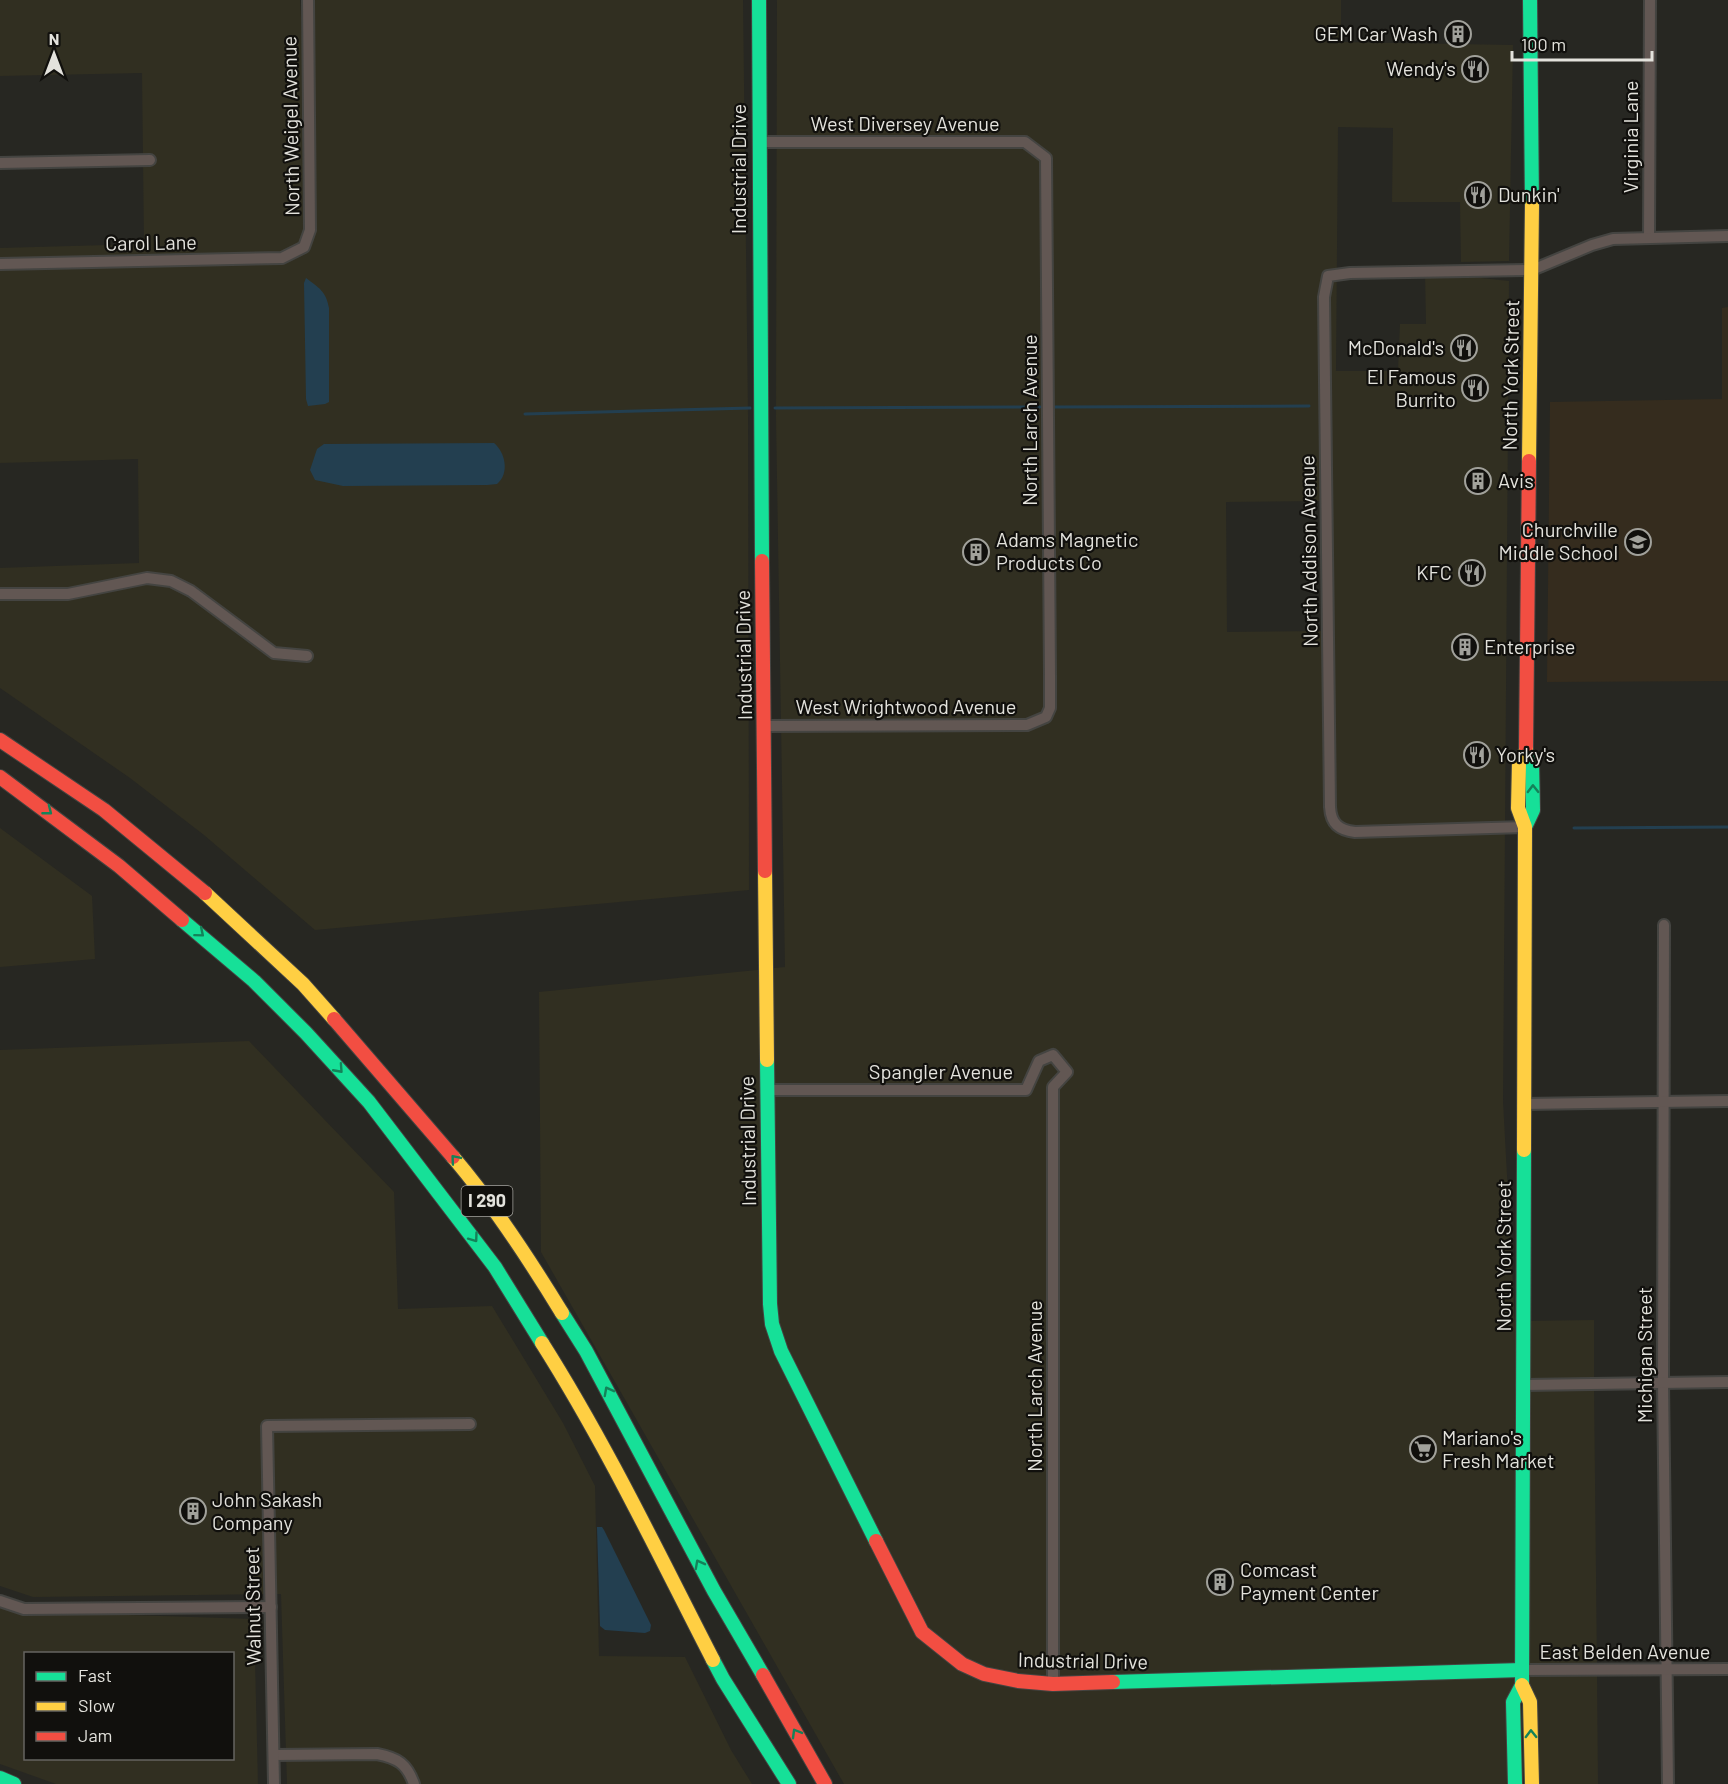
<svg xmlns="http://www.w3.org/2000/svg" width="1728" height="1784" font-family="Barlow,sans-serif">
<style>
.built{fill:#312f21;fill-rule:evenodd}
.education{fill:#352c1e}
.water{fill:#233f50}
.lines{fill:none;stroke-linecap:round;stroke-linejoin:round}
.stream{stroke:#233f50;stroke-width:3}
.street-casing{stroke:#444441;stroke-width:14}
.fast-casing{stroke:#444441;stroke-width:16}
.slow-casing{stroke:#444441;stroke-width:16}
.jam-casing{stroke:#444441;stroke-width:16}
.street{stroke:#625753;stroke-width:10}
.fast{stroke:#16e098;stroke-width:14}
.slow{stroke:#ffcf43;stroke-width:14}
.jam{stroke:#f24e42;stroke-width:14}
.oneway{stroke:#148259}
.labels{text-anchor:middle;stroke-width:4.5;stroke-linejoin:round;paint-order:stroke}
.shield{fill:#11100d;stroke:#a4a39e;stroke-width:1.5}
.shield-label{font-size:18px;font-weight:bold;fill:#e3e2dc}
.poi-label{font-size:20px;fill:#e3e2dc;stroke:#11100d;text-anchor:start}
.street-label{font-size:20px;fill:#e3e2dc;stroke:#11100d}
</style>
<rect width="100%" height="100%" fill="#272722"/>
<g class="built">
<path d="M0,0h300l4,70 6,-70h433l5,415 1,475 -434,40 -111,-95 -74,-57 -130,-90v-120l139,-5 -1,-104 -138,4v-215l144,-4 -2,-171 -142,3z"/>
<path d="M777,0h564v42l172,3 -4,216 -48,1 -1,-60h-68l1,-74 -55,-1 -2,244h62l2,-47h26l-1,-52 84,9 -6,820 15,278 3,405h-677l-303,-532 -2,-260 246,-25 -9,-550zM1322,501l3,130 -98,1 -1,-130z"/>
<path d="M0,828l92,68 3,63 -95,8z"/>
<path d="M249,1041l145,151 4,117 94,-3 71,117 32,63 4,170 86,1 46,93 21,34h-465l-6,-190 -248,3 -33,-11v-536z"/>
<path d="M1594,1320v60l-69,2 1,-61z"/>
<path d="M1594,1387l3,281 -73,-1 1,-279z"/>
<path d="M0,1604l36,8 218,7 4,165h-202l-56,-20zM26,1654h206v104h-206z"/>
<path d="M1597,1673l1,111h-72l-2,-110z"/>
</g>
<path class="education" d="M1728,307v374l-181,1 3,-280 172,-3v-91z"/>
<g class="water">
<path d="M306,278c13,10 20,13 23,30v94l-4,2 -17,2 -2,-7 -2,-116z"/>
<path d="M494,443c11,9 16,30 3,41l-10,1 -144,1 -28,-6 -5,-10 7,-21 7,-5z"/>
<path d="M597,1527h5l2,3 47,95 -1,6 -5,2 -40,-3 -5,-4z"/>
</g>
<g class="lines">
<g class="stream">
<path d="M1055,407l254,-1"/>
<path d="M775,408l265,-1"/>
<path d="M525,414l225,-6"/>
<path d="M1574,828l154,-1"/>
</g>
<defs>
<g id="street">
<path d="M759,142h266l21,16 4,517v33l-4,9 -19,8 -263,1"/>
<path d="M0,163l150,-3"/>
<path d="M1649,238l1,-238"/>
<path d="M0,264l282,-6 22,-11 6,-17 -2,-230"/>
<path d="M0,594h68l79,-16 24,3 20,10 83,62 33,3"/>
<path d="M1525,827l-170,5c-16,-2 -24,-8 -25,-25l-6,-510 4,-21 22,-3 182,-3 60,-25 21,-6 115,-3"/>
<path d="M1664,925l-1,458 5,401"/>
<path d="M767,1090h259l13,-29 14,-6 14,17 -14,15v597"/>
<path d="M1524,1104l204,-3"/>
<path d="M1522,1385l206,-3"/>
<path d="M0,1601l24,8 247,-2"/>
<path d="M1522,1670l206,-1"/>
<path d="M274,1755l103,-1c21,4 30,10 37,30"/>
<path d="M274,1784l-7,-358 203,-2"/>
</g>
<g id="fast">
<path d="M759,0l3,561"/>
<path d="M1530,0l2,205"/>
<path d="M1525,827l8,-17 -1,-48 -6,-11"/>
<path d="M182,920l72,61 52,52 63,69 126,165 47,76"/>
<path d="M767,1060l3,244 2,20 9,27 95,190"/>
<path d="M562,1313l24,38 128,240 49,84"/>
<path d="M713,1660l10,19 66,105"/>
<path d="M1113,1682l409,-12"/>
<path d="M0,1778l14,6"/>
<path d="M1515,1784l-2,-82 9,-17 2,-535"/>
</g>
<g id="slow">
<path d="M1529,461l3,-256"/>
<path d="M765,871l2,189"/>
<path d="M205,893l98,91 31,35"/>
<path d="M1524,1150l1,-323 -7,-19 1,-45 7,-12v-4"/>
<path d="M453,1157c41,48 76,102 109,156"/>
<path d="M542,1343c64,101 116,210 171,317"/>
<path d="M1522,1685l8,17 2,82"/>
</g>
<g id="jam">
<path d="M762,561l3,310"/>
<path d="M0,740l104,70 101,83"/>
<path d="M1526,747l3,-286"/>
<path d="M0,777l119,89 63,54"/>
<path d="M334,1019l119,138"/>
<path d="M876,1541l46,91 40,32 22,10 34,7 35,3 60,-2"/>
<path d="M763,1675l62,109"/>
</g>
</defs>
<use href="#street" class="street-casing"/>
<use href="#fast" class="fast-casing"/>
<use href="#slow" class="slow-casing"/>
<use href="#jam" class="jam-casing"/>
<use href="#street" class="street"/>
<use href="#fast" class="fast"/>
<use href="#slow" class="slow"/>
<use href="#jam" class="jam"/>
</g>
<defs><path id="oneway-chevron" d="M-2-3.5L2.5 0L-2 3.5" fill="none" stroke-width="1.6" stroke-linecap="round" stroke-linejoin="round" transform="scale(1.5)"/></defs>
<g class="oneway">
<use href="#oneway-chevron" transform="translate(1533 789) rotate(-91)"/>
<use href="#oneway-chevron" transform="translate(48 811) rotate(38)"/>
<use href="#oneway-chevron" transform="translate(200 933) rotate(40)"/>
<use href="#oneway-chevron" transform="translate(339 1069) rotate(48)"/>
<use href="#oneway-chevron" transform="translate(455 1159) rotate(-130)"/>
<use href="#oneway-chevron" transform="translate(474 1238) rotate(54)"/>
<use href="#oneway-chevron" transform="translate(608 1391) rotate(-118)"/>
<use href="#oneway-chevron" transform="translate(699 1564) rotate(-118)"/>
<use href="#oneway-chevron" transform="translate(796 1733) rotate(-120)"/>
<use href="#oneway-chevron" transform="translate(1531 1734) rotate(-91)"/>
</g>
<defs>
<symbol id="building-ring" viewBox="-11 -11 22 22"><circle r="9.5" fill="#11100d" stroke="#a1a19b" stroke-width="1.5"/><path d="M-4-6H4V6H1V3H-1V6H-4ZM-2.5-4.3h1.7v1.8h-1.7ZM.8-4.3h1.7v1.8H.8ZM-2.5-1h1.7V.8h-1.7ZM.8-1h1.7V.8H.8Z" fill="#a1a19b"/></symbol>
<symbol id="restaurant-ring" viewBox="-11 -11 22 22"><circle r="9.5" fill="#11100d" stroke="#a1a19b" stroke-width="1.5"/><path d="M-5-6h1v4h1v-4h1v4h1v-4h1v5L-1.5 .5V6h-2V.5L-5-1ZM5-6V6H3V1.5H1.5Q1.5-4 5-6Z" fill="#a1a19b"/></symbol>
<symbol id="school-ring" viewBox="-11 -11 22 22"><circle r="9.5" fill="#11100d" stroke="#a1a19b" stroke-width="1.5"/><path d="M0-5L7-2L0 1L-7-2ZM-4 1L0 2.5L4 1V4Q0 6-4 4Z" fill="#a1a19b"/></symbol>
<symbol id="supermarket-ring" viewBox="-11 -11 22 22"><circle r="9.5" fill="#11100d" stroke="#a1a19b" stroke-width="1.5"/><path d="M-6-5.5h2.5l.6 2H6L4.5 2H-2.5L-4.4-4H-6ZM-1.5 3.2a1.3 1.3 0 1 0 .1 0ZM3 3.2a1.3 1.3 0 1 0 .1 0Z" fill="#a1a19b"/></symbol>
</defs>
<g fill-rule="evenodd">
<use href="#building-ring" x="1443" y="19" width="30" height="30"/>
<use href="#restaurant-ring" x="1460" y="54" width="30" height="30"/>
<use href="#restaurant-ring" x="1463" y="180" width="30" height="30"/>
<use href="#restaurant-ring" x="1449" y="333" width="30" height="30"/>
<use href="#restaurant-ring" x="1460" y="373" width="30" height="30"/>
<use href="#building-ring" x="1463" y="466" width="30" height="30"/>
<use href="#school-ring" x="1623" y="527" width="30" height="30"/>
<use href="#building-ring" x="961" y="537" width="30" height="30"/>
<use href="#restaurant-ring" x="1457" y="558" width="30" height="30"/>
<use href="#building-ring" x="1450" y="632" width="30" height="30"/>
<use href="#restaurant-ring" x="1462" y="740" width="30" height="30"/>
<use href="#supermarket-ring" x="1408" y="1434" width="30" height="30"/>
<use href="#building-ring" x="178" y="1496" width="30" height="30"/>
<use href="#building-ring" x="1205" y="1567" width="30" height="30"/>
</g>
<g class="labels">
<rect class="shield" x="461.5" y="1186" width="51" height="30" rx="4.5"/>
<g class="shield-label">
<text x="487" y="1207">I 290</text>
</g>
<g class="poi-label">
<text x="1438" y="41" text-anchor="end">GEM Car Wash</text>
<text x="1456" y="76" text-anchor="end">Wendy's</text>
<text x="1498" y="202">Dunkin'</text>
<text x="1444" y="355" text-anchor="end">McDonald's</text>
<text x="1456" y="384" text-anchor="end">El Famous<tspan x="1456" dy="23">Burrito</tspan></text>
<text x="1498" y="488">Avis</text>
<text x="1618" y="537" text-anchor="end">Churchville<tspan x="1618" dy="23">Middle School</tspan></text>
<text x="996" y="547">Adams Magnetic<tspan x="996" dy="23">Products Co</tspan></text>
<text x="1452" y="580" text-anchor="end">KFC</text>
<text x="1484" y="654">Enterprise</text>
<text x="1496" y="762">Yorky's</text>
<text x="1442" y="1445">Mariano's<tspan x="1442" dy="23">Fresh Market</tspan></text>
<text x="212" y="1507">John Sakash<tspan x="212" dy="23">Company</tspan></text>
<text x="1240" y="1577">Comcast<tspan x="1240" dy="23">Payment Center</tspan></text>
</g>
<g class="street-label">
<text x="905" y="131">West Diversey Avenue</text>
<text transform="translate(291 126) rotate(-91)" y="7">North Weigel Avenue</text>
<text transform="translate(1631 137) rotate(-90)" y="7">Virginia Lane</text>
<text transform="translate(739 169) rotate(-90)" y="7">Industrial Drive</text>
<text transform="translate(151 243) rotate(-1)" y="7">Carol Lane</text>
<text transform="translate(1511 375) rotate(-89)" y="7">North York Street</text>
<text transform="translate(1030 420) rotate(-90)" y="7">North Larch Avenue</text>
<text transform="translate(1309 551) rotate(-91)" y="7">North Addison Avenue</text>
<text transform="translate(744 655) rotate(-91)" y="7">Industrial Drive</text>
<text x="906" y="714">West Wrightwood Avenue</text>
<text x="941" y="1079">Spangler Avenue</text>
<text transform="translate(748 1141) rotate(-91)" y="7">Industrial Drive</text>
<text transform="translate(1504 1256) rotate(-90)" y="7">North York Street</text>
<text transform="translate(1645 1355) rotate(-90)" y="7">Michigan Street</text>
<text transform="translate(1035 1386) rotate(-90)" y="7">North Larch Avenue</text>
<text transform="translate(253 1606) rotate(-91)" y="7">Walnut Street</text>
<text x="1625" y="1659">East Belden Avenue</text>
<text transform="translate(1083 1661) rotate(1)" y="7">Industrial Drive</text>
</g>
</g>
<rect x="24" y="1652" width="210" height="108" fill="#11100d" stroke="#656460" stroke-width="1.5"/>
<rect x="36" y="1672" width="30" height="9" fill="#16e098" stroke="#656460" stroke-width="1.5"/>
<text x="78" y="1682" font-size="18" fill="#e3e2dc">Fast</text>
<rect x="36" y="1702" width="30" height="9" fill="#ffcf43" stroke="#656460" stroke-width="1.5"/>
<text x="78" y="1712" font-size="18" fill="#e3e2dc">Slow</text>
<rect x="36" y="1732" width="30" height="9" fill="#f24e42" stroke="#656460" stroke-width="1.5"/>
<text x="78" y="1742" font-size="18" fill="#e3e2dc">Jam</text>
<g transform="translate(54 54)" stroke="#11100d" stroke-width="4.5" paint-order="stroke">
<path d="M0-4.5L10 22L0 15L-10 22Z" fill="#e3e2dc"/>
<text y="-9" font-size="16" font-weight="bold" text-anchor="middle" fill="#e3e2dc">N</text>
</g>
<path d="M1512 51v9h140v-9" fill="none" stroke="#e3e2dc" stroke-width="3"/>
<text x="1521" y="51" font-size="18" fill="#e3e2dc" stroke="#11100d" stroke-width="4.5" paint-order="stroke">100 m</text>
</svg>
